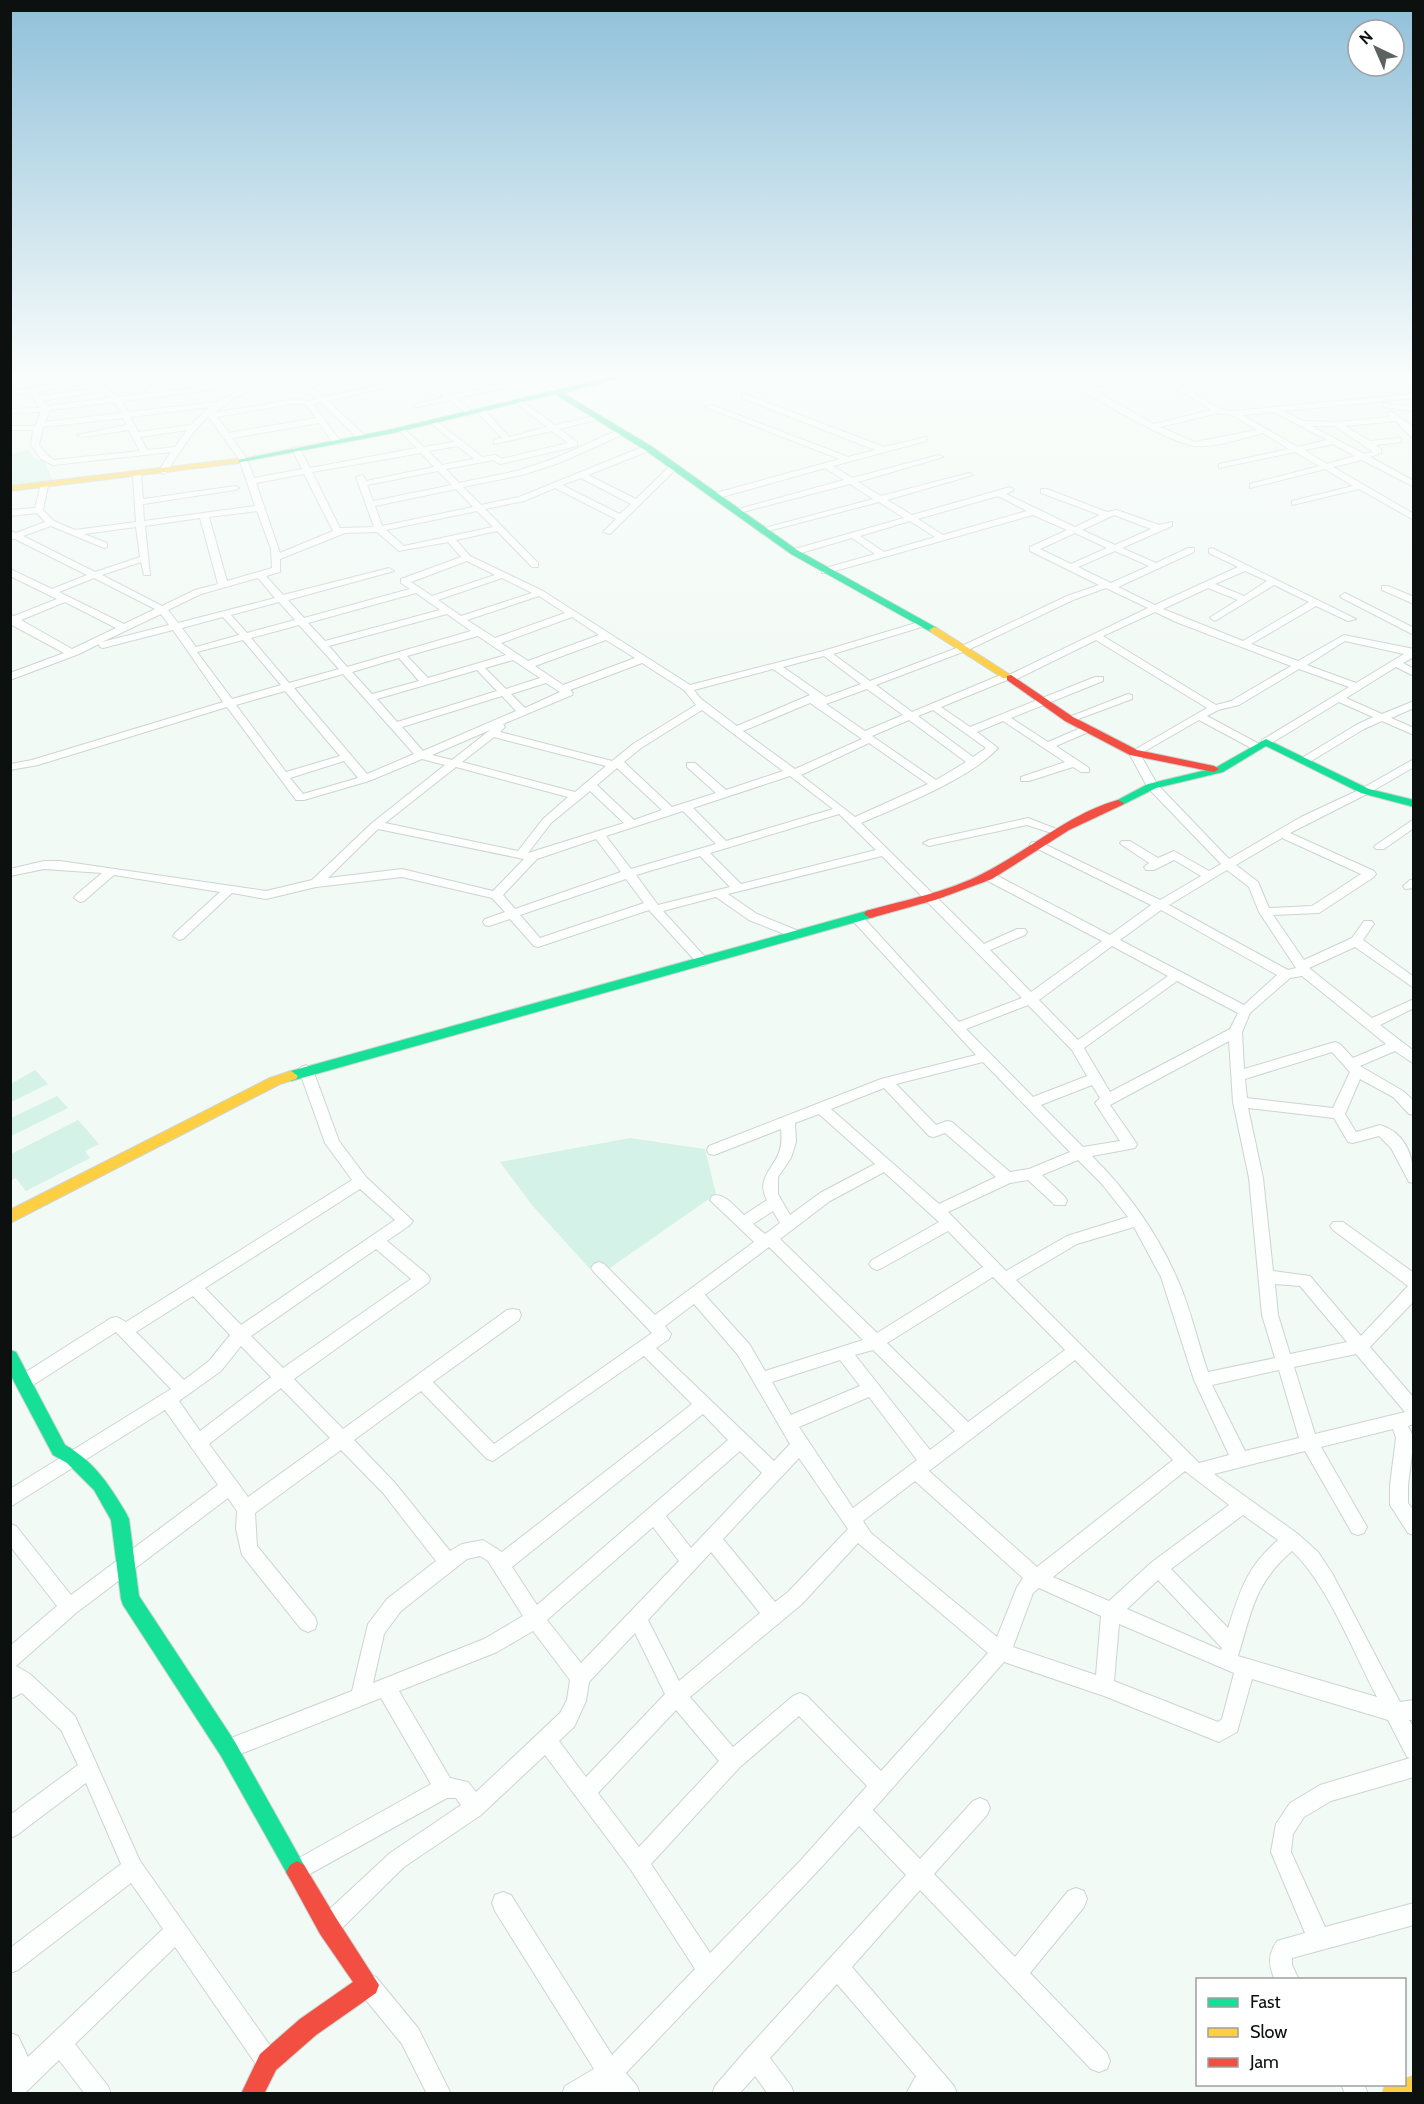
<svg xmlns="http://www.w3.org/2000/svg" width="1424" height="2104" font-family="Cabin,sans-serif">
<style>
.green{fill:#d4f2e7}
.lines{fill:none;stroke-linecap:round;stroke-linejoin:round}
.street-casing{stroke:#cdd4d1;stroke-width:2}
.fast-casing{stroke:#cdd4d1;stroke-width:2}
.slow-casing{stroke:#cdd4d1;stroke-width:2}
.jam-casing{stroke:#cdd4d1;stroke-width:2}
.street{fill:#fdfefe;fill-rule:evenodd}
.fast{fill:#16e098;fill-rule:evenodd}
.slow{fill:#ffcf43;fill-rule:evenodd}
.jam{fill:#f24e42;fill-rule:evenodd}
</style>
<rect width="100%" height="100%" fill="#f2faf6"/>
<g class="green">
<path d="M29,450l5,8 11,4 8,19 -42,5v-32z"/>
<path d="M35,1070l13,14 -37,18v-18z"/>
<path d="M57,1096l11,12 -57,28v-18z"/>
<path d="M78,1120l21,24 -14,7 5,7 -64,33 -10,-13 -5,2v-26z"/>
<path d="M630,1138l75,11 11,45 -109,76 -8,-7 -10,5 -57,-63 -32,-43z"/>
</g>
<g class="lines">
<defs>
<g id="street">
<path d="M10,377h11l27,6 -4,2 -34,-6z"/>
<path d="M84,377l10,2 19,-2 -15,5 21,15 32,-4 -23,-16h7l25,15 44,-5 -27,-10h9l19,5 12,-5h9l-14,8 4,3 -4,2 -90,11 6,11 89,-10 53,-25h9l-45,21 -20,15 82,-14 12,2 9,-2 -28,-22h7l10,7 35,-7h12l-3,2 -40,8 14,10 94,-20h12l-102,24 36,34v4h-6l-37,-37 -8,2 28,38 -1,2h-6l-15,-21 -87,15 15,21 7,19 48,-9 -10,-20 4,-2 4,2 10,19 107,-20 -19,-19 4,-2 22,20 30,-5 -22,-18 -1,-2 4,-2 47,37 13,-2 7,4 66,-16 -16,-12 -58,13v-4l8,-2 -23,-24v-4h6l24,27 38,-10 -30,-23v-4h3l35,25 45,-10v4l-41,10 18,13v4l-77,18 -7,-4 -47,9 13,14 58,-12 36,-12 65,-29h6v4l-65,29 -37,12 -59,12 18,18 38,-8 126,-51h6v4l-63,25 48,24 35,-34 7,2 -68,67 -7,-2 13,-13 -61,-31 -31,13 -39,8 53,54v4h-6l-35,-36 -41,9 14,16 73,35 147,94 133,-34 96,-29h6v4l-92,28 37,27 92,-35 105,-50 32,-11 -69,-34v-4l37,-17 -34,-15 -205,58h-6v-4l53,-15 -23,-16 -58,17 -4,-3 1,-2 113,-32 -25,-16 -118,31v-4l112,-30 -23,-15 -115,30v-4l109,-30 -19,-12 -110,31 -3,-1v-4l128,-35 -135,-52 7,-2 136,52 27,-7 -133,-52v-4h3l139,53 42,-10v4l-93,25 19,12 87,-23 4,2 -85,25 23,14 88,-23 4,2 -86,25 25,15 98,-28 4,3 -8,4 69,33 25,-12 -59,-22v-4h6l60,23 10,-2 42,15 13,-3v4l-50,22 34,15 32,-15h6v4l-76,35 37,18 83,-38 -29,-14v-4l3,-1 144,71 -8,2 -32,-15 -65,38 47,17 46,-26 70,14v8l-11,6 11,6v7l-18,-9 -50,31 36,16 32,-13v7l-23,10 23,10v7l-32,-14 -18,8 -56,34h-8v-4l56,-34 17,-8 -34,-15 -69,42h-8v-4l87,-53 -50,-18 -60,36 -21,5 -11,6 54,29v4h-8l-54,-29 -59,34 17,30 72,75 72,-42 60,-28 53,-30v8l-45,26 -79,40 84,38 2,3 -2,3 -55,36 -46,2 31,45 48,-22 12,-17h8l2,3 -11,16 51,37v11l-59,-41 -46,21 63,50 42,-19v9l-34,17 34,26v13l-19,-13 -35,15 43,25 11,10v14l-5,-1 -16,-17 -33,-18 -15,35 11,18 24,-7c27,8 34,34 34,58l-5,-1 -18,-34 -12,-12 -26,7 -5,-1 -14,-24 -86,-10 15,70 10,93 37,5 51,60 47,-50 -75,-56 -3,-4 3,-4h10l71,51v28l-44,46 44,51v26l-6,2 6,12 -6,47v18l6,8v24l-6,-2 -18,-28v-20l6,-47 -3,-9 -72,18 46,80 -3,6 -6,2 -6,-2 -47,-82 -91,23 84,60 20,18 14,21 68,129 14,-2v20h-5l5,8v49l-83,24 -27,16 -11,17 -2,18 34,75 89,-24v22l-122,33v7l7,15h-24c-7,-15 -7,-26 2,-39l28,-8 -34,-81 5,-28 14,-21 30,-18 90,-27 -3,-1 -19,-37 -136,-41 -15,53 -18,10 -115,-46 -100,-34 -131,148 47,49 53,-58 7,-3 7,3 3,7 -3,7 -53,59 81,83 53,-66 8,-3 8,3 3,8 -3,8 -54,66 77,80 3,8 -3,8 -8,3 -8,-3 -171,-179 -68,77 102,119 3,8h-51l10,-18 -79,-92 -67,74 21,28 3,8h-26l-13,-18 -16,18h-27l3,-8 32,-37 159,-174 -47,-49 -44,48 -189,199 11,13 3,8h-78l3,-8 29,-17 -99,-158 -3,-8 3,-8 8,-3 8,3 101,160 83,-86 -64,-99 -86,-115 -64,60 -77,52 -68,67 -8,3 -8,-3 -3,-8 3,-8 70,-65 71,-48 -5,-7h-9l-150,83 -7,-4 -4,-7 4,-7 141,-79 -50,-86 -153,61 -7,-3 -3,-7 3,-7 131,-51 16,-67 19,-25 49,-38 -53,-68 -42,-43 -86,63 2,33 58,71 2,6 -2,6 -7,3 -7,-3 -59,-74 -6,-26 1,-18 -9,-13 -152,115 -60,53 14,8 45,42 65,145 136,193 3,8 -3,8 -8,3 -8,-3 -85,-123 -100,97 33,42 3,8h-26l-26,-34 -35,34h-14v-61l8,3 10,21 135,-128 -32,-46 -113,87 -8,3v-25l111,-84 -35,-81 -69,52 -7,3v-23l68,-50 -17,-35 -39,-37 -12,6v-53l47,-40 -47,-60v-22l6,2 55,69 147,-110 -53,-75 -155,97v-18l161,-100 -55,-57 -86,55 -6,2 -6,-2 -2,-5 2,-5 93,-59 6,-1 9,5 226,-142 -27,-37 -26,-73 2,-3 5,-2 7,5 26,71 27,36 47,44 -3,4 -23,16 41,34 2,4 -2,4 -134,96 49,50 164,-119 6,-1 6,1 2,5 -2,5 -86,62 61,62 158,-111 -58,-61 -3,-4 3,-4 5,-2 5,2 51,51 99,-73 -44,-42 2,-4c12,-4 23,11 32,19l23,-15c-10,-18 2,-28 10,-43 5,-9 5,-18 4,-28l-67,26 -5,-1 -2,-4 2,-4 172,-67 95,-24 -123,-134 -2,-3 2,-3h8l98,107 63,-24 -140,-142 -154,38 29,20 44,18 2,3 -6,4 -48,-19 -33,-23 -53,14 44,48 2,3 -6,4 -4,-1 -50,-55 -111,37 -4,-1 -24,-27 -21,7 -4,-1 -2,-3 2,-3 20,-7 -13,-14 -90,-21 -86,10 -50,12 -34,-6 -49,46 -4,1 -6,-4 2,-3 45,-41 -106,-17 -30,26 -4,1 -6,-4 2,-3 26,-22 -58,-4 -34,7v-7l34,-8h16l206,30 46,-11 60,-57 73,-58 -23,-6 -53,22 -65,19h-8l-69,-93 -189,58 -28,5v-6l22,-4 191,-58 -50,-72 -70,18 -3,-1 -1,-3 -20,10 -69,26v-7l54,-20 -54,-29v-9l4,1 43,-17 -47,-23v-7l42,20 35,-14 -72,-36h-5v-8l6,2 29,-11 -8,-9 -27,3v-6l25,-2 6,-24 7,2 -5,24 11,11 21,9 61,-8 -3,-47 4,-2 4,2 2,24 92,-13 4,2 -4,2 -92,14 1,17 111,-15 -16,-47 -31,-43 -16,18 -27,40 -7,-2 13,-20 -118,13 -12,-6 -10,-14 2,-15h-23v-4h25l6,-14 -31,1v-4l30,-1 -11,-15 -19,2v-4l76,-11zM91,383l6,5 -58,8 -3,-4zM102,391l9,7 -63,8 -6,-5zM115,402l6,11 -76,9 5,-12zM296,403l10,2 10,13 -87,15 -12,-16zM209,407l-18,18 -53,7 -8,-15zM123,418l4,7 -50,10 4,2 48,-7 11,21 -86,9 -7,-5 -8,-10 4,-18zM187,430l-12,17 -28,3 -7,-13zM458,446l16,13 -32,6 -14,-14zM421,453l13,14 -68,14 -3,-6 -7,2 18,50 -34,1 -28,-56zM438,471l14,14 -79,16 -6,-16zM304,474l29,57 -53,22 -24,-70zM581,478l50,26 -11,10 -58,-29zM456,489l17,18 -91,19 -7,-20zM998,496l29,15 -84,24 -25,-16zM257,511l14,38 1,19 -45,13 -18,-64zM477,511l16,16 -89,19 -18,-16zM1114,515l37,14 -36,16 -33,-15zM200,518l18,66 -23,6 -33,16 -60,-31 39,-13 3,13h6l-5,-49zM910,521l25,16 -51,15 -24,-16zM51,526l53,22 3,-1v-4l-23,-9 52,-7 4,30 -45,15 -72,-36zM377,532l22,19 49,-9 13,15 -60,22v4l9,6 -106,29 -16,-18 106,-29 -5,-3 -106,27 -17,-19 14,-4v-13l65,-26zM1075,533l32,15 -36,16 -31,-15zM1115,551l34,15 -38,17 -33,-16zM467,561l28,14 -63,21 -21,-14zM1245,571l22,10 -23,15 -29,-12zM94,578l61,31 -31,15 -65,-32zM258,578l17,20 -97,25 -10,-13 33,-16zM502,578l30,15 -71,23 -23,-16zM1274,585l35,17 -66,39 -80,-32 45,-21 30,12 -26,16 -2,2 5,3zM1106,588l42,20 -137,66h-8l-91,38 -36,-27 92,-35 105,-50zM416,593l24,17 -115,31 -17,-18zM539,596l26,17 -70,25 -28,-18zM65,602l51,26 -44,21 -51,-29zM279,602l16,18 -48,13 -16,-18zM1155,612l21,10 115,44 -60,35 -15,4 -113,-69zM161,614l8,11 -67,17zM447,614l24,17 -124,36 -18,-21zM223,617l16,18 -43,12 -14,-19zM572,617l27,18 -71,26 -27,-18zM299,625l40,44 -50,14 -38,-45zM478,636l28,19 -78,23 -21,-22zM243,640l38,45 -49,14 -35,-47zM606,640l29,18 -72,27 -28,-19zM1096,640l111,68 -78,45 19,35 73,76 -12,7 -35,-20 -16,7 -28,-17h-8l-2,2 2,2 27,18 -5,4 2,3h8l20,-10 27,16 -41,24 -120,-58h-8l-2,2 2,2 119,59 -41,30 -118,-62h-8l-2,3 2,3 118,62 -71,51 -41,-42 35,-15 2,-3 -2,-3h-8l-33,15 -123,-121c39,-17 109,-44 137,-75l-21,-16 26,-11 62,41 -44,15v4h8l44,-14 8,5h8v-4l-33,-22 35,-15v-4h-8l-35,15 -37,-24 92,-37v-4h-8l-125,50 -29,-20 66,-27h8zM1345,641l59,13 -48,29 -49,-18zM824,656l37,28 -35,13 -43,-30zM399,658l20,23 -47,13 -20,-22zM513,660l27,18 -34,11 -21,-21zM642,663l42,27 12,15 -63,39 -21,17 -112,-29 5,-5 -2,-3 69,-29 1,-2 -3,-3zM773,669l37,26 -73,31 -37,-28 -6,-8zM477,670l20,21 -100,31 -20,-23zM343,674l71,80 -47,20 -73,-86zM546,683l14,9 -35,16 -14,-14zM867,689l36,26 -38,16 -39,-27zM285,691l55,65 -54,16 -50,-67zM502,696l14,15 -93,40 -21,-24zM810,703l52,36 -67,30 -52,-38zM702,710l81,61 -57,19 -31,-27h-8v4l29,26 -44,14 -48,-45 17,-14zM933,710l53,38 -13,9 -55,-41zM909,720l57,42 -30,18 -64,-44zM490,730l-38,30 -20,-5zM494,737l112,29 -31,26 -113,-30zM869,743l59,41 -73,33 -54,-42zM344,761l14,17 -55,16 -13,-16zM456,767l112,30 -25,22 -25,32 -133,-28zM617,768l45,42 -28,10 -37,-35zM790,776l43,33 -107,32 -33,-33zM590,791l34,32 -96,30 23,-30zM683,811l33,33 -85,25 -25,-33zM839,814l37,36 -135,34 -31,-31zM378,829l146,30 -31,32 -91,-22 -74,9zM1282,838l79,36 -49,32 -43,2 -11,-26 -22,-17zM596,839l25,33 -106,37 -12,-14 34,-36zM700,856l30,31 -72,18 -22,-30zM1227,870l22,17 10,25 37,56 -8,2 -119,-65zM626,879l18,24 -104,35 -20,-23zM1161,910l116,65 -33,30 -124,-65zM1112,946l56,30 -90,64 -39,-40zM1302,976l84,68 -33,14 -13,-14 -5,-2 -91,27 -2,-37 8,-19 40,-35zM1177,981l61,32 -8,16 -120,63 -26,-44zM1028,1005l44,45 15,26 -54,21 -67,-68zM1229,1041l4,61 16,76 13,137 13,43 -67,14c-11,-32 -18,-66 -32,-96 -20,-45 -49,-85 -84,-120l38,-7 5,-1 2,-4 -27,-39zM1332,1052l18,20 -17,36 -86,-10 -2,-19zM983,1062l87,90 -41,17 -19,3 -58,-50 -5,-1 -11,4 -40,-41zM1092,1085l8,13 -5,5 25,38 -37,6 -42,-42zM884,1088l45,48 5,1 11,-4 51,44 -57,27 -108,-95zM819,1114l56,50 -55,29 -30,22 -12,-21v-17l13,-19 5,-16 -1,-19zM1078,1160l23,23 27,34 -61,19 -61,35 -58,-59 62,-29 18,-3 27,25h10l2,-4 -2,-4 -23,-22zM884,1172l55,50 -67,38 -3,4 3,4 5,2 5,-2 66,-37 35,36 -106,66 -97,-94 50,-38zM360,1189l35,31 -154,105 -36,-37zM773,1211l7,12 -15,11 -12,-10zM1134,1227l27,50 33,103 35,75 -30,8 -183,-183 61,-36zM769,1247l94,93 -98,31 -15,-26 -45,-50zM376,1249l35,30 -128,89 -32,-32zM993,1277l72,73 -97,72 -81,-79zM1275,1284l25,2 47,56 -57,12 -12,-39zM193,1296l37,39 -21,26 -25,19 -48,-48zM694,1304l44,51 52,89 -16,17 -118,-113 13,-9 2,-5 -6,-8zM241,1346l30,31 -71,54 -21,-30 42,-30zM873,1350l82,81 -25,19 -75,-95zM1356,1354l49,58 -90,22 -21,-67zM644,1356l48,48 -190,148 -19,-12 -21,4 -12,7 -55,-68 -41,-43 67,-49 66,68 6,2zM840,1360l20,26 -69,29 -19,-33zM1075,1360l98,100 -136,107 -108,-96zM1279,1370l20,68 -54,13 -33,-66zM281,1388l49,50 -82,59 -39,-53zM869,1397l48,63 -64,48 -54,-81zM703,1414l25,26 -191,165 -25,-38zM740,1451l22,22 -71,75 -25,-32zM799,1458l49,71 -60,63 -13,10 -52,-63zM1185,1471l44,34 -77,57 -43,39 -56,-24zM915,1481l108,97 -6,9 -20,50 -126,-104 -8,-12zM1243,1515l35,25c-32,28 -37,49 -50,88l-57,-59zM653,1527l26,34 -98,102 -34,-43zM858,1543l130,110 -107,118 -74,-75 -7,-3 -7,3 -60,51 -43,-50 112,-93zM1292,1551c35,32 62,103 85,146l-139,-41c14,-45 16,-72 54,-105zM711,1552l49,61 -81,68 -31,-61zM480,1556l8,5 35,55 -39,23 -111,44 11,-49 17,-23 66,-52zM1158,1580l64,68 -1,2 -94,-41zM1039,1588l62,28 -5,59 -83,-28 20,-54zM1119,1624l115,49 -12,46 -4,3 -104,-41zM533,1631l37,49 -3,20 -7,13 -84,79 -8,-10 -18,-4 -51,-87 98,-39zM635,1633l30,61 -79,83 -27,-36 15,-14 12,-26 3,-19zM676,1710l43,51 -80,86 -41,-54zM799,1716l68,70 -66,74 -91,93 -59,-89 88,-96z"/>
<path d="M532,377h8l22,16 -7,2z"/>
<path d="M695,377h8l6,6 -7,2z"/>
<path d="M1063,377h8l13,7 48,-7h14l-3,2 -53,9 64,36 57,-14 -52,-33h8l53,32 14,2 180,-17v4l-130,13 19,10 34,1 54,-5 -4,-4 4,-2 21,15 2,11h-3l-15,-16 -51,5 25,15 31,-3v4l-25,3 5,4v4l-11,4 44,24v6l-52,-27 -29,7 81,47v6l-55,-31 -67,16v-4l61,-15 -28,-17 -75,19v-4l69,-18 -24,-14 -76,16v-4l70,-15 -26,-16c-21,5 -46,15 -68,13 -23,-2 -113,-53 -132,-69zM1274,412l53,28 -29,7 -56,-32zM1218,413l14,2 25,15 -62,12 -35,-15zM1311,426h24l38,26 -9,2zM1333,444l22,12 -28,8 -23,-14z"/>
<path d="M1245,377h8l12,8 -7,2z"/>
<path d="M519,380l4,2 -1,2 -66,14 17,14 1,2 -4,2 -21,-16 -32,7 -4,-2 31,-8 -7,-7 4,-2 11,7z"/>
<path d="M1383,403l31,4v4l-31,-4z"/>
<path d="M1382,586h6l26,11v7l-32,-14z"/>
<path d="M1345,593l69,35v7l-72,-37 -2,-2z"/>
<path d="M1128,694l4,1v4l-59,22 -4,1 -5,-3z"/>
<path d="M1028,818l36,14 -6,3 -31,-10 -98,21 -6,-3 6,-3z"/>
<path d="M1414,819v9l-30,21h-8l-2,-2 2,-2z"/>
<path d="M1410,880h4v8l-9,1 -2,-3z"/>
<path d="M368,1974l8,3 42,51 33,66h-24l-25,-50 -42,-51 -3,-8 3,-8z"/>
<path d="M1341,2084h23l4,10h-23z"/>
</g>
<g id="fast">
<path d="M611,377h12l-60,16 88,53 146,104 140,78v4h-6l-140,-78 -146,-104 -90,-56 -162,39 -157,30 -4,-2 161,-32z"/>
<path d="M1266,739l103,50 45,11v7l-53,-14 -95,-47 -43,26 -67,16 -34,17 -4,1 -6,-3 36,-19 67,-16z"/>
<path d="M870,910l4,1 2,3 -2,3 -583,164 -7,-5 7,-5z"/>
<path d="M10,1350l6,2 49,93c29,16 45,41 61,68l3,6 10,77 96,146 69,123 4,7 -4,7 -7,4 -7,-4 -69,-123 -98,-151 -2,-6 -10,-79 -17,-30 -27,-27 -14,-8 -43,-81z"/>
</g>
<g id="slow">
<path d="M236,459h3v4l-229,28v-5z"/>
<path d="M934,627l3,1 75,48 -1,2h-8l-72,-46 -2,-2z"/>
<path d="M291,1071l7,5 -2,3 -16,5 -270,139v-13l260,-132z"/>
<path d="M1414,2076v18h-32l3,-8 19,-2v-5z"/>
</g>
<g id="jam">
<path d="M1011,675l62,42 64,33 77,16 5,3 -5,3 -84,-17 -65,-34 -58,-41v-4z"/>
<path d="M1118,800l6,3 -2,2 -53,25 -77,49 -57,21 -61,17 -4,1 -6,-4 2,-3c39,-11 82,-19 118,-38 44,-22 86,-60 134,-73z"/>
<path d="M297,1861l7,4 32,53 43,67 -3,8 -60,42 -40,35 -12,24h-23l19,-40 40,-35 53,-37 -33,-48 -30,-55 -4,-7 4,-7z"/>
</g>
</defs>
<use href="#street" class="street-casing"/>
<use href="#fast" class="fast-casing"/>
<use href="#slow" class="slow-casing"/>
<use href="#jam" class="jam-casing"/>
<use href="#street" class="street"/>
<use href="#fast" class="fast"/>
<use href="#slow" class="slow"/>
<use href="#jam" class="jam"/>
</g>
<linearGradient id="sky" x2="0" y2="1"><stop stop-color="#90c0da"/><stop offset="0.56" stop-color="#f9fdfb"/><stop offset="1" stop-color="#f9fdfb" stop-opacity="0"/></linearGradient>
<rect width="1424" height="671" fill="url(#sky)"/>
<rect width="1424" height="2104" fill="none" stroke="#0c100e" stroke-width="24"/>
<rect x="1196" y="1978" width="210" height="108" fill="#ffffff" stroke="#9e9f9f" stroke-width="1.5"/>
<rect x="1208" y="1998" width="30" height="9" fill="#16e098" stroke="#9e9f9f" stroke-width="1.5"/>
<text x="1250" y="2008" font-size="18" fill="#0c100e">Fast</text>
<rect x="1208" y="2028" width="30" height="9" fill="#ffcf43" stroke="#9e9f9f" stroke-width="1.5"/>
<text x="1250" y="2038" font-size="18" fill="#0c100e">Slow</text>
<rect x="1208" y="2058" width="30" height="9" fill="#f24e42" stroke="#9e9f9f" stroke-width="1.5"/>
<text x="1250" y="2068" font-size="18" fill="#0c100e">Jam</text>
<g transform="translate(1376 48) rotate(316)"><circle r="28" fill="#ffffff" stroke="#9e9f9f" stroke-width="1.5"/>
<path d="M0-4.5L10 22L0 15L-10 22Z" fill="#5c625f"/>
<text y="-9" font-size="16" font-weight="bold" text-anchor="middle" fill="#0c100e">N</text>
</g>
</svg>
